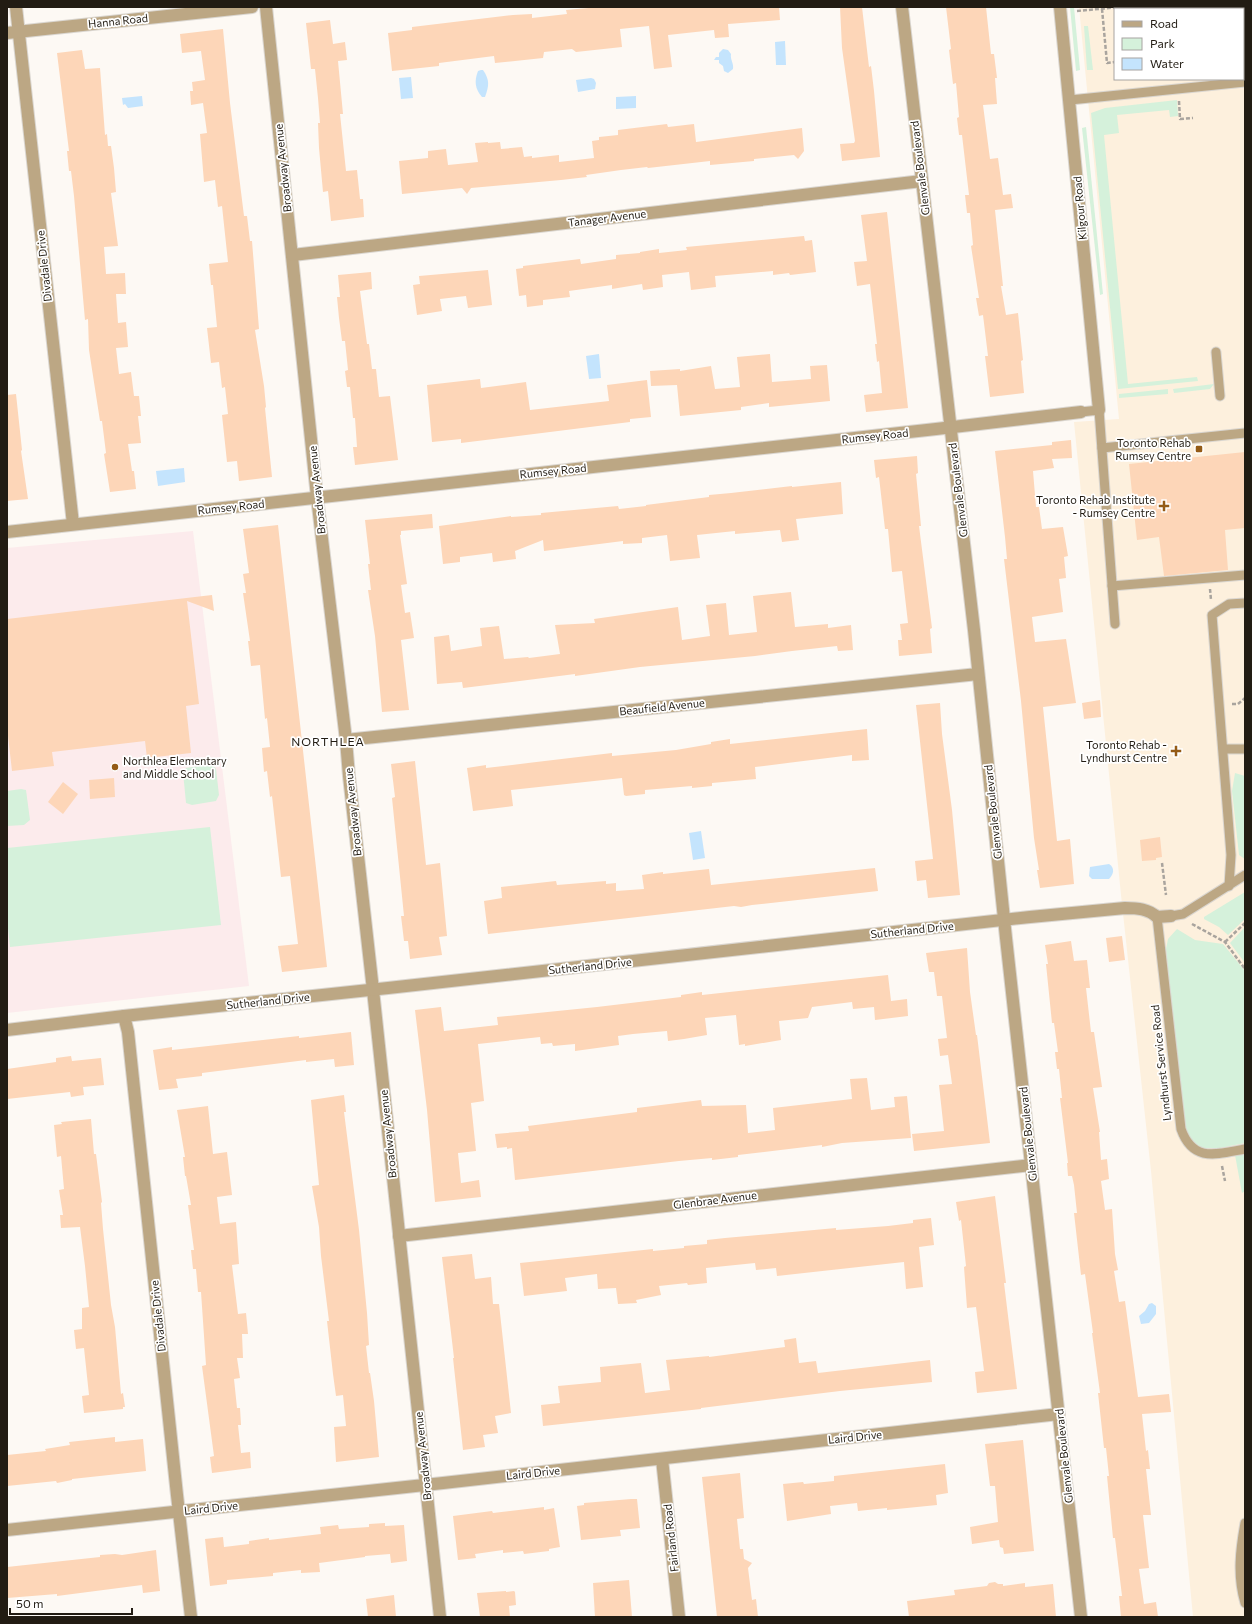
<svg xmlns="http://www.w3.org/2000/svg" width="1252" height="1624" font-family="Commissioner,sans-serif">
<style>
.built{fill:#fdf0dd;fill-rule:evenodd}
.education{fill:#fcebec}
.green{fill:#d5f1db}
.water{fill:#c4e4fd}
.building{fill:#fdd6b8}
.lines{fill:none;stroke-linecap:round;stroke-linejoin:round}
.lane-casing{stroke:#dad6d0;stroke-width:11}
.street-casing{stroke:#dad6d0;stroke-width:14}
.path{stroke:#a9a49e;stroke-width:2.5;stroke-dasharray:4 2;stroke-linecap:butt}
.lane{stroke:#bca784;stroke-width:9}
.street{stroke:#bca784;stroke-width:12}
.poi-dot{fill:#945b16;stroke:#fff;stroke-width:1.5}
.labels{text-anchor:middle;stroke-width:3.5;stroke-linejoin:round;paint-order:stroke}
.street-label{font-size:11px;fill:#221c13;stroke:#fff}
.poi-label{font-size:11px;fill:#221c13;stroke:#fff;text-anchor:end}
.neighbourhood-label{font-size:12px;letter-spacing:1px;fill:#221c13;stroke:#fff}
</style>
<rect width="100%" height="100%" fill="#fdf9f4"/>
<path class="built" d="M1079,7h166v1610h-52l-42,-446 -30,-276 -47,-473 45,-3zM1115,9h128v70h-128z"/>
<path class="education" d="M193,531l56,455 -242,27v-465z"/>
<g class="green">
<path d="M1070,7h4l6,63 -4,1z"/>
<path d="M1084,26h4l5,44h-6z"/>
<path d="M1177,100l1,16 -8,1 -1,-7 -52,5 2,18 -15,2 24,249 69,-7 1,4 -80,8 -27,-276 14,-5z"/>
<path d="M1086,127l17,167 -3,1 -18,-167z"/>
<path d="M1214,384l-4,5 -36,4 -1,-4z"/>
<path d="M1168,389v5l-49,4v-4z"/>
<path d="M212,764l4,5 3,26 -3,6 -24,4 -6,-2 -3,-31 3,-4z"/>
<path d="M1235,773l10,3v83l-6,-4 -7,-64z"/>
<path d="M21,789l5,1 4,30 -6,5 -17,1v-35z"/>
<path d="M210,827l11,98 -211,22 -3,-28v-71z"/>
<path d="M1245,892v27l-17,16 -9,-8 -15,-8v-2z"/>
<path d="M1245,927v36l-15,-20z"/>
<path d="M1177,929l18,11 28,4 22,27v172l-25,5h-15l-9,-2 -6,-6 -5,-12 -5,-26 -14,-153 2,-10z"/>
<path d="M1245,1153v38l-3,2 -7,-38z"/>
</g>
<g class="water">
<path d="M785,41l1,24h-10l-1,-23z"/>
<path d="M723,49l5,1 3,4c-1,6 3,9 2,15l-5,4 -4,-2 -1,-5 -4,-3v-3h-5l2,-3h3v-4z"/>
<path d="M481,70h2c7,10 6,16 2,27h-3c-7,-8 -8,-16 -4,-26z"/>
<path d="M411,77l2,21 -12,1 -2,-21z"/>
<path d="M591,78l3,1 2,4 -1,6 -17,3 -2,-12z"/>
<path d="M142,96l1,10 -15,2 -3,-4 -2,1 -1,-7z"/>
<path d="M636,96v12l-20,1v-12z"/>
<path d="M599,354l2,24 -12,1 -3,-23z"/>
<path d="M184,468l1,14 -27,4 -2,-15z"/>
<path d="M701,831l4,27 -12,2 -4,-27z"/>
<path d="M1109,864c6,4 5,10 0,15h-17l-3,-3 1,-9z"/>
<path d="M1152,1303l4,3v8l-7,9 -8,1 -2,-8 6,-5 4,-7z"/>
</g>
<g class="building">
<path d="M600,7h179l1,13 -52,4 1,13 -14,1 -1,-8 -46,5 4,32 -18,2 -5,-43 -29,3 2,18 -46,5 -4,-3 -28,3 -1,6 -48,5 -1,-7 -55,7v3l-47,5 -4,-38 24,-3v-3l101,-12 19,-1v4l35,-4 -1,-4z"/>
<path d="M840,7h22l7,60 2,-1 3,25 6,66 -38,4 -2,-17 14,-1 1,-2 -13,-93z"/>
<path d="M946,7h40l5,47h3l3,24h-2l2,26 -14,1 7,54 8,-1 5,37 8,-1 2,14 -18,2 8,76h-2l5,29 12,-2 5,47 -2,1 3,32 -34,4 -5,-41h3l-5,-41 -4,1 -3,-18h3l-8,-52 2,-1 -3,-32h-3l-2,-18h4l-7,-60h-3l-2,-17 2,-1 -3,-34 -3,1 -4,-34 2,-1z"/>
<path d="M330,20l3,24 12,-2 2,18 -9,1 5,53h-3l6,57 11,-1 3,29h3l1,18 -33,4 -3,-30 -5,1 -4,-44 -1,-25h2l-2,-25 -3,-29h-4l-5,-46z"/>
<path d="M223,29l7,74 14,113h3l3,25h2l7,88 -4,1 9,56 2,21 -1,1 7,69 -33,4 -2,-20 -10,1 -5,-47 6,-1 -3,-27 -3,1 -3,-26 -8,1 -4,-35 10,-1 -4,-42h-2l-2,-21 19,-2 -6,-56 -4,1 -3,-27 -11,2 -4,-48 7,-1 -4,-30 -12,2 -1,-14h3l-1,-9 13,-2 -4,-29 -19,2 -2,-19z"/>
<path d="M82,50l3,19 15,-1 5,67 2,-1 1,12h3l3,22 2,24 -5,1 7,53 -14,1 2,27 19,-1 1,21h-10l2,29 8,-1 2,25 -12,1 3,26 12,-2 3,24h5l2,20h-3l3,27 -13,1 4,27h2l2,18 -26,3 -6,-38 2,-1 -4,-32h-2l-11,-71 -1,-31 -3,1 -11,-124 -3,-25h-2l-2,-20h2l-12,-98z"/>
<path d="M667,124l1,3 26,-3 2,18 106,-14 2,23 -6,8 -4,-4 -40,4v2l-44,4v-4l-62,7 -1,-1 -26,3 -35,5 1,2 -26,3 -90,8 -4,6 -5,-6 -60,6 -3,-33 29,-3v-7l18,-2 2,16 30,-3 -3,-19 13,-1v1l12,-1 1,7 21,-2 2,10 8,-1v2l27,-3v7l35,-4 -2,-17 7,-1v-3l19,-2v-5z"/>
<path d="M887,212l21,196 -42,4 -2,-17 18,-2 -3,-32 -2,1 -2,-18h2l-7,-60 -13,2 -3,-24 13,-1 -6,-46z"/>
<path d="M804,236l1,5 7,-1 4,32 -26,3 -1,-2 -16,2v-4l-58,5 1,11 -25,3 -2,-18 -27,3 1,12 -20,3 -1,-6 -30,5v-4l-43,6 1,6 -27,3v5l-16,2 -1,-12 -7,1 -3,-27 7,-1v-2l57,-7 1,5 35,-5v-4l24,-2v-1l19,-3v4l28,-3 -1,-3z"/>
<path d="M488,270l4,35 -24,3 -2,-12 -26,3 2,12 -25,4 -4,-30 7,-1 -1,-8z"/>
<path d="M371,272l1,17 -12,2 7,53h2l3,25h4l3,28 11,-1 8,64 -43,5 -2,-18h4l-2,-29h-2l-3,-31h-3l-2,-16 3,-1 -3,-29h-3l-3,-23 -2,-21h3l-2,-22z"/>
<path d="M770,354l2,28 39,-3 -1,-13 17,-1 3,36 -61,6v-4l-28,4v3l-61,6 -3,-31 -26,1 -1,-15 30,-2v2l31,-5 4,23 25,-2 -3,-30z"/>
<path d="M480,379l1,9 45,-6 4,28 79,-9 -2,-16 40,-5 4,37 -21,2v3l-169,21v-4l-29,3 -5,-57z"/>
<path d="M16,394l6,56 -1,1 7,48 -21,2v-106z"/>
<path d="M1071,440l1,18 -20,1 2,9 -21,3 3,36h3l3,22 21,-2 5,29 -4,1 2,21 -7,1 4,33 -31,5 3,25 31,-3 10,64 -33,4 14,134 13,-2 4,45 -34,4 -3,-18h2l-5,-32 -13,-137 -17,-142h3l-2,-22 -10,-86 57,-6v-3z"/>
<path d="M1245,452v76l-20,2 3,40 -64,6 -5,-39 -22,3 -8,-76z"/>
<path d="M917,456l1,17 -2,1 5,52h-2l13,102 -2,1 2,24 -33,3 -1,-16h4l-2,-16 8,-1 -6,-52 -10,1 -4,-43h-3l-6,-52 -3,1 -2,-18z"/>
<path d="M841,482l2,32 -47,5 3,21 -17,2 -2,-12 -45,4v-3l-38,4 3,23 -30,3 -3,-26 -25,3v5l-19,1v-3l-79,10 -1,-11 -28,11 1,8 -23,3 -1,-9 -32,4v5l-17,2 -4,-38 72,-10v1l30,-2v-2l77,-7 1,3 27,-3v-1l63,-8v-2l22,-2 61,-7v1z"/>
<path d="M432,514l1,14 -32,3v4h-1l7,49 -6,1 4,28 5,-1 4,26 -13,2 8,70 -27,2 -7,-76 -7,-46h3l-3,-26h2l-5,-44z"/>
<path d="M278,525l49,442 -45,5 -4,-26 20,-2 -8,-68 -9,1 -9,-81 -2,1 -3,-26 -3,1 -2,-24 8,-1 -3,-29 -2,1 -5,-54 -9,1 -3,-25h2l-7,-48h3l-3,-19 6,-1 -6,-44z"/>
<path d="M791,592l4,35 33,-3v4l23,-3 2,25 -15,1 -1,-5 -45,5 -37,5 -115,11 -65,9v-2l-112,14 -1,-6 -25,2 -3,-47 15,-2 2,16 31,-5 -2,-18 19,-2 5,33 24,-2 1,1 31,-4 -5,-29 40,-2 -1,-4 84,-12 4,33 28,-4 -4,-31 20,-2 3,32 28,-3 -4,-36z"/>
<path d="M212,595l2,16 -27,-10 12,103 -13,2 5,47 -44,5 -2,-17 -93,11 2,14 -42,5 -5,-44v-108z"/>
<path d="M1100,700l1,17 -17,2 -2,-16z"/>
<path d="M940,703l2,31 10,76 8,85 -32,3 -2,-18 -9,1 -2,-20 18,-2 -17,-154z"/>
<path d="M867,729l2,31 -17,1v-6l-97,12 1,12 -44,4v3l-20,2v-2l-47,4v4l-19,2 -2,-1 -2,-17 -111,12 2,16 -40,5 -6,-43 19,-3v3l126,-15v3l64,-6 35,-6v-2l19,-3v5z"/>
<path d="M415,761l11,104 14,-2 7,73 -8,1 3,18 -32,4 -2,-18h-4l-3,-25h3l-12,-118 3,-1 -4,-33z"/>
<path d="M114,778l1,19 -25,2 -1,-19z"/>
<path d="M63,782l15,12 -15,20 -15,-12z"/>
<path d="M1160,837l2,20 -6,1v2l-14,1 -2,-21z"/>
<path d="M875,868l3,23 -126,14 -11,2 -7,-1 -246,28 -4,-33 18,-3 -1,-11 55,-6 1,4 49,-4v3l10,-1v8l28,-2 -2,-14 21,-3v2l46,-5 2,16z"/>
<path d="M1122,936l3,24 -16,2 -3,-24z"/>
<path d="M1071,941l3,20 13,-1 3,28h-4l5,44h3l8,55 -9,1 7,44h-1l2,28 6,-1 2,20 -8,2 4,29 7,-1 3,45 3,16 -4,1 5,31 6,-1 13,96 31,-3 2,18 -29,2 4,37 2,-1 2,19h-4l5,46h-8l6,53 -10,1 5,35 12,-2 2,15h-37l-2,-21h3l-7,-58h-2l-6,-62h2l-3,-28h-2l-6,-55h2l-8,-60h1l-8,-59 -4,1 -7,-62h3l-3,-28 -2,-9h-4l-1,-13h1l-8,-65h2l-3,-29h-2l-2,-17h3l-4,-29h-2l-6,-59h2l-3,-19z"/>
<path d="M967,948l3,44 6,43h1l13,108 -76,8 -2,-17 32,-3 -5,-46 13,-1 -4,-29 -8,1 -2,-17 9,-1 -5,-42h-5l-3,-24h-5l-3,-19z"/>
<path d="M888,975l3,26 16,-2 1,17 -33,4 -1,-13 -21,2 -1,-7 -40,5 -4,11 -29,3 2,19 -36,6v-2l-6,1 -3,-30 -31,3 2,17 -23,4 -16,2 -1,-10 -34,3 -15,2 1,9 -44,6v-7l-22,2 -1,-3 -11,1 -1,-7 -62,7 6,57 -13,2 5,48 -18,2 3,30 18,-3 2,17 -46,5 -8,-92 -12,-100 26,-3 3,24 54,-6 -1,-8 100,-10 84,-10v-2l21,-3v3z"/>
<path d="M351,1032l3,33 -19,2 -1,-8 -28,3v-2l-104,13v3l-26,3 2,9 -19,2 -6,-40 19,-3v3l127,-14v2z"/>
<path d="M71,1056l1,5 29,-3 3,27 -21,2 1,8 -13,2 -1,-5 -63,7v-30l49,-7v-4z"/>
<path d="M867,1078l4,32 24,-3 -1,-10 13,-1 4,42 -69,5 -20,4v-2l-84,10v2l-26,3v-2l-33,3 -164,19 -3,-32 -5,1v-2l-10,1 -2,-14 34,-3 -1,-5 109,-14v-4l64,-8 1,6 44,-1 2,28 27,-3 -2,-22 79,-9 -2,-20z"/>
<path d="M344,1095l2,17h-2l15,118 8,83 2,32 -3,1 3,27h1l4,28 5,56 -43,5 -2,-35 12,-1 -3,-31 -7,1 -3,-22 -6,-53h2l-8,-65 -2,-29 -7,-41 7,-1 -8,-85z"/>
<path d="M208,1106l5,48 14,-2 5,43 -15,2 3,27 16,-2 3,42 -7,1 6,49 8,-1 2,21h-6l1,24h-6l3,20 -6,1 3,29h3l1,17h-3l3,28 9,-1 1,16 -39,5 -2,-16 4,-1 -12,-90 4,-1 -5,-73h-3l-2,-23h-3l-2,-19h3l-6,-45h3l-5,-29h-1l-2,-19h2l-8,-47z"/>
<path d="M91,1119l3,35h2l6,48 -1,1 2,26 8,76 4,22 6,67 2,-1 2,14h-2v2l-39,4 -2,-17 7,-1 -5,-47 -8,1 -2,-19 8,-1v-21l7,-1 -4,-41 -5,-39 -19,1 -1,-13h3l-4,-25 5,-1 -3,-33 -4,1 -3,-32 8,-1 -1,-2z"/>
<path d="M995,1196l11,87h-2l13,106 -40,4 -2,-21 9,-1 -8,-64 -9,1 -3,-41 2,-1 -5,-46 -2,1 -3,-19z"/>
<path d="M931,1218l3,27 -15,2 4,40 -17,2 -2,-27 -127,14 -1,-8 -20,2 -1,-7 -49,5 1,15 -19,2 -1,-2 -28,3 2,9 -25,5 1,3 -19,1 -2,-16 -18,1 -1,-15 -32,4 2,13 -43,5 -4,-33 133,-14v2l31,-3v-2l23,-2v-4l18,-2 111,-10v2l52,-4 25,-3v-3z"/>
<path d="M472,1254l3,25 16,-2 2,27h6l12,109 -16,3 3,17 -15,2 2,12 -22,3 -10,-92h1l-4,-34 -8,-67z"/>
<path d="M796,1338l3,25 17,-2 2,12 112,-13 2,22 -92,9 -139,17v1l-158,17 -2,-21 19,-2 -2,-17 43,-4 -1,-15 41,-4 4,30 25,-3 -4,-30 43,-4v1l76,-10 -1,-7z"/>
<path d="M115,1437v5l28,-3 3,32 -74,8v1l-15,3 -1,-2 -49,5v-31l39,-4 -1,-2 25,-4 -1,-3z"/>
<path d="M1023,1440l11,111 -30,3 -1,-6 -3,-1 -1,-7 -27,4 -2,-17 28,-5 -3,-36h-5l-5,-42z"/>
<path d="M945,1464l3,29 -12,2 1,10 -50,5v-2l-29,3 -1,-8 -27,3 1,8 -44,7 -4,-37 20,-2 1,2 30,-3v-5z"/>
<path d="M740,1473l4,45 -7,1 3,30h3l1,10 8,4 -4,5 4,32 4,-1 2,18h-41l-15,-140z"/>
<path d="M631,1499h6l3,29 -20,2 1,6 -40,4 -4,-34 7,-1v-2z"/>
<path d="M544,1507v3l10,-2 6,39 -11,2v2l-25,3 -1,-3 -20,2v-3l-28,4 1,4 -18,2 -5,-44 39,-5 1,2z"/>
<path d="M385,1523v3l19,-1 3,36 -16,2 -1,-9 -25,2v1l-46,6 1,9 -19,1v-3l-28,3v3l-46,4v4l-17,2 -5,-47 18,-2 1,10 25,-3v-3l20,-3v2l52,-6 -1,-7 18,-2 1,4 30,-2v-3z"/>
<path d="M156,1550l4,41 -17,2 -1,-8 -85,11v-2l-50,4v-31l93,-10v-2l15,-1 7,1z"/>
<path d="M629,1580l3,37h-37l-2,-34z"/>
<path d="M995,1582l3,2h5v2l22,-3v4l28,-3 3,33h-147l-2,-16 48,-6 -1,-5 33,-4 2,-3z"/>
<path d="M506,1591v1l8,-1 1,1 1,13 -7,1 1,11h-30l-3,-24z"/>
<path d="M394,1595l2,22h-28l-2,-18z"/>
</g>
<g class="lines">
<defs>
<g id="lane">
<path d="M1070,100l175,-18"/>
<path d="M1216,352l4,44"/>
<path d="M1081,412l18,-2 16,214"/>
<path d="M1102,448l143,-15"/>
<path d="M1112,586l133,-11"/>
<path d="M1224,749h21"/>
<path d="M1229,886l2,-31 -19,-240 17,-11 16,-1"/>
<path d="M1171,916l12,-2 62,-39"/>
<path d="M1157,917l24,212c12,34 36,25 64,20"/>
<path d="M1245,1523c-5,27 -8,53 0,80"/>
</g>
<g id="street">
<path d="M16,7l57,517"/>
<path d="M266,7l51,490 29,243 3,36 24,214 67,627"/>
<path d="M902,7l72,623 32,308 75,679"/>
<path d="M1060,7l39,403"/>
<path d="M7,33l245,-26"/>
<path d="M293,255l629,-74"/>
<path d="M7,532l929,-103 145,-17"/>
<path d="M346,740l632,-66"/>
<path d="M124,1016l4,16 49,463 14,122"/>
<path d="M7,1030l117,-14 264,-28 642,-71 95,-9c13,0 23,1 32,9l14,-1"/>
<path d="M399,1236l632,-71"/>
<path d="M662,1459l17,158"/>
<path d="M7,1530l436,-47 616,-69"/>
</g>
</defs>
<use href="#lane" class="lane-casing"/>
<use href="#street" class="street-casing"/>
<g class="path">
<path d="M1135,7v2"/>
<path d="M1102,9l5,54 8,-1"/>
<path d="M1077,11l43,-4"/>
<path d="M1179,101l1,18 13,-1"/>
<path d="M1210,589l1,11"/>
<path d="M1232,704h6l7,-6"/>
<path d="M1162,863l4,32"/>
<path d="M1192,924l33,18 20,27"/>
<path d="M1225,942l20,-19"/>
<path d="M1222,1166l3,15"/>
</g>
<use href="#lane" class="lane"/>
<use href="#street" class="street"/>
</g>
<g class="poi-dot">
<rect x="1195" y="445" width="8" height="8" rx="2"/>
<path d="M1162 500h4v4h4v4h-4v4h-4v-4h-4v-4h4z"/>
<path d="M1174 745h4v4h4v4h-4v4h-4v-4h-4v-4h4z"/>
<circle cx="115" cy="767" r="4"/>
</g>
<g class="labels">
<g class="street-label">
<text transform="translate(118 21) rotate(-6)" y="4">Hanna Road</text>
<text transform="translate(283 168) rotate(-96)" y="4">Broadway Avenue</text>
<text transform="translate(920 168) rotate(-97)" y="4">Glenvale Boulevard</text>
<text transform="translate(1080 208) rotate(-95)" y="4">Kilgour Road</text>
<text transform="translate(607 218) rotate(-7)" y="4">Tanager Avenue</text>
<text transform="translate(44 266) rotate(-96)" y="4">Divadale Drive</text>
<text transform="translate(875 436) rotate(-6)" y="4">Rumsey Road</text>
<text transform="translate(553 471) rotate(-6)" y="4">Rumsey Road</text>
<text transform="translate(317 490) rotate(-96)" y="4">Broadway Avenue</text>
<text transform="translate(958 490) rotate(-97)" y="4">Glenvale Boulevard</text>
<text transform="translate(231 507) rotate(-6)" y="4">Rumsey Road</text>
<text transform="translate(662 707) rotate(-6)" y="4">Beaufield Avenue</text>
<text transform="translate(353 812) rotate(-96)" y="4">Broadway Avenue</text>
<text transform="translate(993 812) rotate(-96)" y="4">Glenvale Boulevard</text>
<text transform="translate(912 930) rotate(-6)" y="4">Sutherland Drive</text>
<text transform="translate(590 966) rotate(-6)" y="4">Sutherland Drive</text>
<text transform="translate(268 1001) rotate(-6)" y="4">Sutherland Drive</text>
<text transform="translate(1161 1063) rotate(-96)" y="4">Lyndhurst Service Road</text>
<text transform="translate(388 1134) rotate(-96)" y="4">Broadway Avenue</text>
<text transform="translate(1028 1134) rotate(-96)" y="4">Glenvale Boulevard</text>
<text transform="translate(715 1200) rotate(-7)" y="4">Glenbrae Avenue</text>
<text transform="translate(158 1316) rotate(-96)" y="4">Divadale Drive</text>
<text transform="translate(855 1437) rotate(-6)" y="4">Laird Drive</text>
<text transform="translate(423 1456) rotate(-96)" y="4">Broadway Avenue</text>
<text transform="translate(1064 1456) rotate(-96)" y="4">Glenvale Boulevard</text>
<text transform="translate(533 1473) rotate(-6)" y="4">Laird Drive</text>
<text transform="translate(211 1508) rotate(-6)" y="4">Laird Drive</text>
<text transform="translate(671 1538) rotate(-96)" y="4">Fairland Road</text>
</g>
<g class="poi-label">
<text x="1191" y="447">Toronto Rehab<tspan x="1191" dy="13">Rumsey Centre</tspan></text>
<text x="1155" y="504">Toronto Rehab Institute<tspan x="1155" dy="13">- Rumsey Centre</tspan></text>
<text x="1167" y="749">Toronto Rehab -<tspan x="1167" dy="13">Lyndhurst Centre</tspan></text>
<text x="123" y="765" text-anchor="start">Northlea Elementary<tspan x="123" dy="13">and Middle School</tspan></text>
</g>
<g class="neighbourhood-label">
<text x="328" y="746">NORTHLEA</text>
</g>
</g>
<rect width="1252" height="1624" fill="none" stroke="#221c13" stroke-width="16"/>
<rect x="1114" y="8" width="130" height="72" fill="#ffffff" stroke="#a7a4a1"/>
<rect x="1122" y="21" width="20" height="6" fill="#bca784" stroke="#a7a4a1"/>
<text x="1150" y="28" font-size="12" fill="#221c13">Road</text>
<rect x="1122" y="38" width="20" height="12" fill="#d5f1db" stroke="#a7a4a1"/>
<text x="1150" y="48" font-size="12" fill="#221c13">Park</text>
<rect x="1122" y="58" width="20" height="12" fill="#c4e4fd" stroke="#a7a4a1"/>
<text x="1150" y="68" font-size="12" fill="#221c13">Water</text>
<path d="M10 1608v6h122v-6" fill="none" stroke="#221c13" stroke-width="2"/>
<text x="16" y="1608" font-size="12" fill="#221c13" stroke="#ffffff" stroke-width="3" paint-order="stroke">50 m</text>
</svg>
